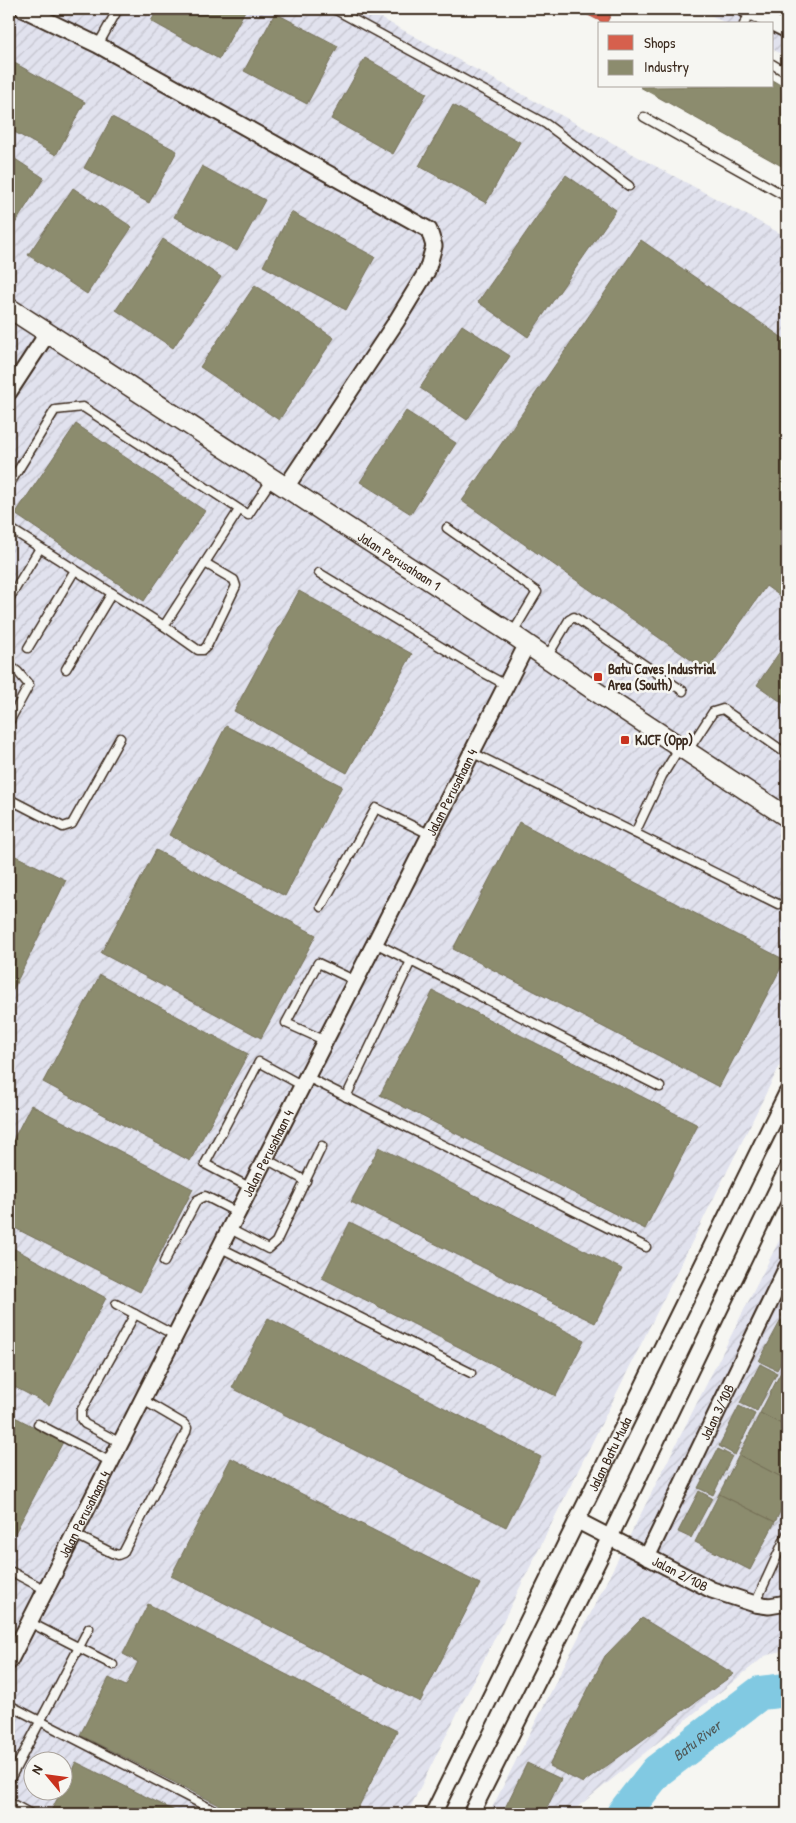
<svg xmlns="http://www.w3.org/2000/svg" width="796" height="1823" font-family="'Patrick Hand',sans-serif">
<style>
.industrial{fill:url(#industrial-furrows);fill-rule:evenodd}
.shops{fill:#d6604d;stroke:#a8503f}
.industry{fill:#8c8c6e;stroke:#746f56}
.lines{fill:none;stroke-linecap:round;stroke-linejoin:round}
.river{stroke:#81c9e2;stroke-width:34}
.service-casing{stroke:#3b2a1e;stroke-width:11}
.minor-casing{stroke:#3b2a1e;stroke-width:19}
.tertiary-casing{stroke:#3b2a1e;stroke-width:22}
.service{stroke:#f6f6f2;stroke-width:8}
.minor{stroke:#f6f6f2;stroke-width:15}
.tertiary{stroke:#f6f6f2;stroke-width:19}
.poi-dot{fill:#c8321e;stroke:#f6f6f2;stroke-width:2}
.labels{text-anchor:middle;stroke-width:5;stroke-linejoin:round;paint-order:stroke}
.street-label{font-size:14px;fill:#3b2a1e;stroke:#f6f6f2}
.poi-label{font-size:14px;font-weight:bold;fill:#3b2a1e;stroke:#f6f6f2;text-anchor:start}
.water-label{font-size:15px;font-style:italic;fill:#505a59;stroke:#f6f6f2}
</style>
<defs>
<pattern id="industrial-furrows" width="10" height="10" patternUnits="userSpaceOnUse" patternTransform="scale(1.25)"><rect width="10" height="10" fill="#e1e2ee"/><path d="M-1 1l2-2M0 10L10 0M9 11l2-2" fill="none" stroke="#c2c2cc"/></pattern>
</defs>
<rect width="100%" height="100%" fill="#f6f6f2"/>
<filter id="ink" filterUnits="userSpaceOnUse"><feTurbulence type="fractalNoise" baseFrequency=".02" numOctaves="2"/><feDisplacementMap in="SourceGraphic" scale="10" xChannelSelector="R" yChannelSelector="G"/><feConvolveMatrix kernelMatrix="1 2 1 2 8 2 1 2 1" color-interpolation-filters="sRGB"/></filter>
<g filter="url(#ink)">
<g class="industrial">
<path d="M9,9h355l423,228v814l-380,763h-398zM32,1760h30v30h-30z"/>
<path d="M700,9h87v48l-15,-8v-25h-45z"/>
<path d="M787,1225v424l-22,7 -196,158h-80z"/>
</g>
<path class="shops" d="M576,9h38l-8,15z"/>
<g class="industry">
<path d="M158,9h88l-27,50 -68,-38z"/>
<path d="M275,13l63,33 -31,58 -63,-33z"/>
<path d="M365,58l62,35 -34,61 -62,-35z"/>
<path d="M9,60l76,42 -29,53 -47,-26z"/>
<path d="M772,80l15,9v80l-147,-82 132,-1z"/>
<path d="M453,105l67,37 -34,61 -67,-37z"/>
<path d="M112,117l65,34 -28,52 -65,-35z"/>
<path d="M9,155l35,23 -35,55z"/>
<path d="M202,166l63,34 -28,51 -63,-34z"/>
<path d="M566,175l50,35 -88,127 -50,-35z"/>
<path d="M73,188l59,39 -45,67 -59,-39z"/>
<path d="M291,212l84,45 -29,53 -83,-44z"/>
<path d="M163,239l58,38 -48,71 -57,-38z"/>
<path d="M641,240l146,101v260l-21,-15 -59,85 -245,-170z"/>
<path d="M255,285l79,53 -55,82 -79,-53z"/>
<path d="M462,325l48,31 -43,64 -47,-32z"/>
<path d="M406,411l50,32 -45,71 -51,-32z"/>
<path d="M76,424l129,87 -61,90 -129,-87z"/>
<path d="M299,591l113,63 -65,119 -113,-62z"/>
<path d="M787,641v65l-30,-21z"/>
<path d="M226,726l116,60 -57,110 -116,-61z"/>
<path d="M519,822l266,138 -66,127 -266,-138z"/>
<path d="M156,850l160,85 -55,103 -160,-85z"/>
<path d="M9,853l57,27 -57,118z"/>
<path d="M100,975l148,79 -58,107 -147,-79z"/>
<path d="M433,991l265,134 -53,104 -265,-134z"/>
<path d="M31,1105l162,84 -53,103 -131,-67v-77z"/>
<path d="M379,1147l243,122 -27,54 -244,-121z"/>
<path d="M350,1222l234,118 -28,56 -234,-118z"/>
<path d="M9,1246l97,52 -57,107 -40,-21z"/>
<path d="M787,1304v15l-6,-3z"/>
<path d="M268,1318l273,139 -35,70 -274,-139z"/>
<path d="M781,1320l6,3v29l-10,18 -18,-9z"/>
<path d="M787,1359v14l-5,-3z"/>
<path d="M760,1364l17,9 -20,38 -17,-8z"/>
<path d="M782,1370l5,3v54l-27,-14z"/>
<path d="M739,1406l16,8 -20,41 -16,-9z"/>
<path d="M760,1413l27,14v53l-48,-25z"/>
<path d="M9,1414l54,28 -49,93 -5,-3z"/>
<path d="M718,1449l14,7 -19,39 -15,-7z"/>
<path d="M739,1455l48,25v18l-12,24 -56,-28z"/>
<path d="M231,1458l249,126 -60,118 -249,-126z"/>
<path d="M699,1491l13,7 -21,40 -13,-6z"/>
<path d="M719,1494l56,28 -25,48 -55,-28z"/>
<path d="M148,1604l249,127 -42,83h-118l-157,-79 29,-57 17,8 12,-24 -15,-8z"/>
<path d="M642,1618l92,56 -151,109 -34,-17 56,-110z"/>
<path d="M76,1762l105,52h-123l-7,-3z"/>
<path d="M527,1763l34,16 -17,35h-42z"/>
</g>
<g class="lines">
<path class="river" id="s1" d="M623,1814l34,-43 103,-78 27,-3"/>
<defs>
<g id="service">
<path d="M334,9l212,115 83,62"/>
<path d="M744,24l7,-12"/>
<path d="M98,45l20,-36"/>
<path d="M772,64l15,9"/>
<path d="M644,117l143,80"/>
<path d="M9,485l46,-75 28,-3 165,108 24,-36"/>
<path d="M9,528l155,98 75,-116"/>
<path d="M447,528l90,64 -25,42"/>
<path d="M319,573l165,100 22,12"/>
<path d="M9,599l31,-51"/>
<path d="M164,626l34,24h5l4,-4 29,-60 -2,-6 -29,-17"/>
<path d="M28,648l47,-78"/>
<path d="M547,657l22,-37 5,-3 109,74"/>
<path d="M9,665l9,7 11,13 -20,37"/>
<path d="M66,669l46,-76"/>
<path d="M471,752l307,152"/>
<path d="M687,752l26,-40 10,-3 64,45"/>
<path d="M9,799l54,28 9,-3 48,-86"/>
<path d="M635,833l27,-57 18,-29"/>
<path d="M321,907l55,-99 53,26"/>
<path d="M375,943l285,144"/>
<path d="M326,1041l-40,-18 32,-60 38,18"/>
<path d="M307,1077l339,170"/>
<path d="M346,1097l65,-136"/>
<path d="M266,1159l40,22"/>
<path d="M251,1188l-46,-24 54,-102 44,24"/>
<path d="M230,1229l38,20 8,-7 46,-96"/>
<path d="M221,1248l250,125"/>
<path d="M164,1262l33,-62 8,-4 33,17"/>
<path d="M116,1304l60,32"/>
<path d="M38,1424l73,38"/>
<path d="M121,1443l-36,-19 -4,-5v-8l54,-97"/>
<path d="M74,1534l38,19 6,2 5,-2 63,-121 1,-4 -3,-4 -41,-24"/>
<path d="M9,1579l3,-7 34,18"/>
<path d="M755,1604l32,-70"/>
<path d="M29,1622l84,43"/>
<path d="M9,1705l212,109"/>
<path d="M9,1781l80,-153"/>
<path d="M9,1802l22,12"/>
</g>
<g id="minor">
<path d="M23,9l75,36 331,185 5,16 -7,25 -31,51 -110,165"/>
<path d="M745,9l42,21"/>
<path d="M9,392l38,-58"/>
<path id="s2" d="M578,1521l134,69 43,14 14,2 18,-3"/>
<path id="s3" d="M647,1557l140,-290"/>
<path id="s4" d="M9,1662l518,-1018"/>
<path id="s5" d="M433,1814l354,-721"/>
<path d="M471,1814l139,-277 177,-368"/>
</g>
<g id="tertiary">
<path id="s6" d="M9,308l503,326 80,55 195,128"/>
</g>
</defs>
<use href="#service" class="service-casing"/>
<use href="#minor" class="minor-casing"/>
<use href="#tertiary" class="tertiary-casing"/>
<use href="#service" class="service"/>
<use href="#minor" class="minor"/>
<use href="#tertiary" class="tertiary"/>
</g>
</g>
<g class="poi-dot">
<rect x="593" y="672" width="10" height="10" rx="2.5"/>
<rect x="620" y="735" width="10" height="10" rx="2.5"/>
</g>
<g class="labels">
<g class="street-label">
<text dy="5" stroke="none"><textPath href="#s6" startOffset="465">Jalan Perusahaan 1</textPath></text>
<text dy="5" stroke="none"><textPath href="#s4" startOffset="976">Jalan Perusahaan 4</textPath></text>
<text dy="5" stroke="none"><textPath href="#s4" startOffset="571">Jalan Perusahaan 4</textPath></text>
<text dy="5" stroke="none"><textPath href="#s3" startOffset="161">Jalan 3/10B</textPath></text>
<text dy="5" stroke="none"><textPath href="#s5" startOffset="401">Jalan Batu Muda</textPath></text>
<text dy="5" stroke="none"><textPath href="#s4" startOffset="166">Jalan Perusahaan 4</textPath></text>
<text dy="5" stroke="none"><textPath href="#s2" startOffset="115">Jalan 2/10B</textPath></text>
</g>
<g class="poi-label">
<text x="608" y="674">Batu Caves Industrial<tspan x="608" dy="16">Area (South)</tspan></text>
<text x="635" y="745">KJCF (Opp)</text>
</g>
<g class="water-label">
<text dy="5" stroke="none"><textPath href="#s1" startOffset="105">Batu River</textPath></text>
</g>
</g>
<rect width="796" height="1823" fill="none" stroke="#f6f6f2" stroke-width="30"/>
<rect x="15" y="15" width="766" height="1793" fill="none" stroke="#3b2a1e" stroke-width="2" filter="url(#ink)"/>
<rect x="598" y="22" width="175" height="65" fill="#f6f6f2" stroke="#aba49d"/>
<rect x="608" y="35" width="25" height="15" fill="#d6604d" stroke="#aba49d"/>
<text x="644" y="48" font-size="15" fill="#3b2a1e">Shops</text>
<rect x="608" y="60" width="25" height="15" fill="#8c8c6e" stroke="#aba49d"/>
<text x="644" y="72" font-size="15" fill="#3b2a1e">Industry</text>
<g transform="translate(48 1776) rotate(299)"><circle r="24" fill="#f6f6f2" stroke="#aba49d"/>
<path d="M0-4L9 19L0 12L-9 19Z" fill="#c8321e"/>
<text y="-8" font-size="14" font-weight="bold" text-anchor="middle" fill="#3b2a1e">N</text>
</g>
</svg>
